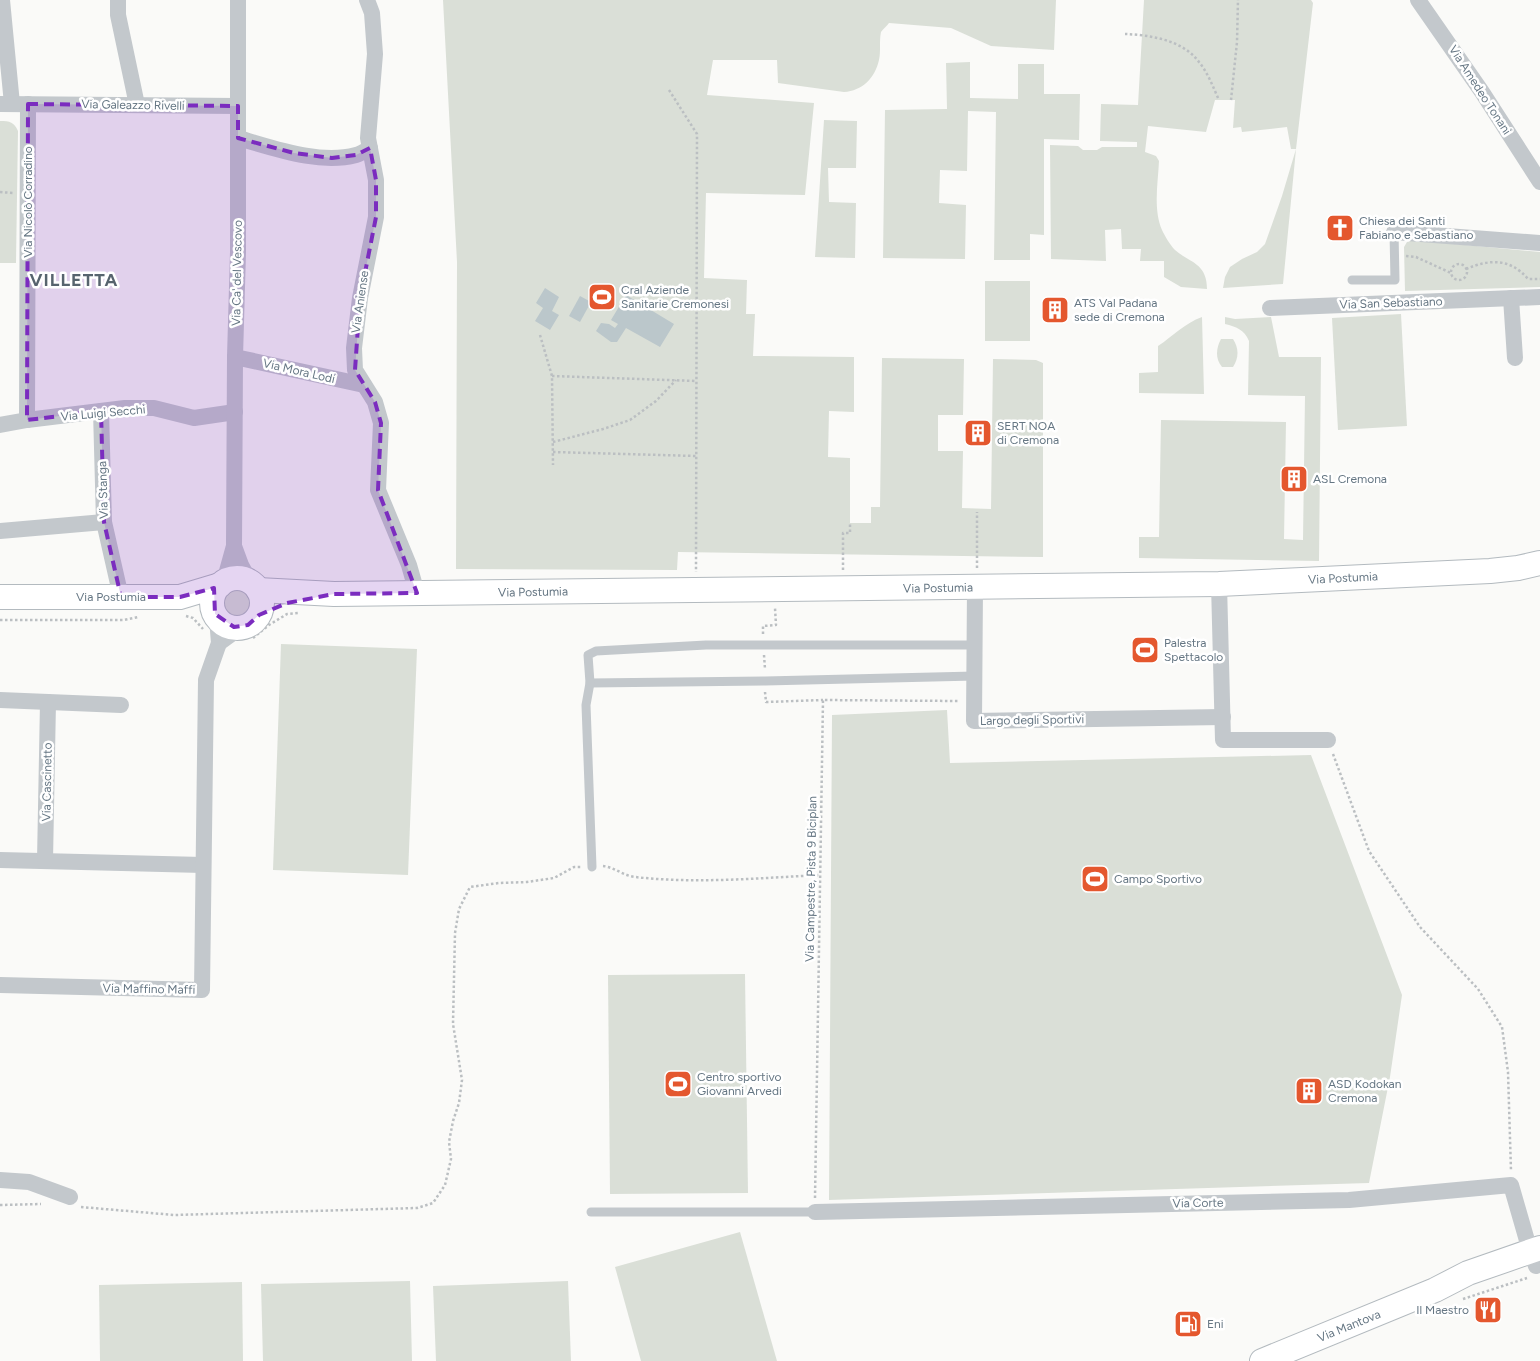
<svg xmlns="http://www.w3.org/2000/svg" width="1540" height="1361" font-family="Figtree,sans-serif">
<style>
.green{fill:#dadfd7}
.water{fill:#bbc7cb}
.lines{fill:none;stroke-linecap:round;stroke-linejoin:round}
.secondary-casing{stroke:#b3babf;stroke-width:26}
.path{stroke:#bbbfc2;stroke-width:2.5;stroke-dasharray:2.5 2.5;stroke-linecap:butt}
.lane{stroke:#c3c8cc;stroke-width:9}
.street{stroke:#c3c8cc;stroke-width:16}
.secondary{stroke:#fff;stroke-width:24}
.marked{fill:#7b2cbf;fill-opacity:0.2;stroke:#7b2cbf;stroke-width:4;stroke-dasharray:10 6;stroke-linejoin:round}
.labels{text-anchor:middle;stroke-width:5;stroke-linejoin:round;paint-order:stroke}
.street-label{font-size:12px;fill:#657683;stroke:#fff}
.poi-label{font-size:12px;fill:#657683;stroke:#fff;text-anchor:start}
.district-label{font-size:18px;font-weight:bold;letter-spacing:1px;fill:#57646e;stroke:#fff}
</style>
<rect width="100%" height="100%" fill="#fafaf8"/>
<g class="green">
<path d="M443,0h613l-2,50 -63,-4 -40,-18 -62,-5c-2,3 -6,6 -8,9 -2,9 0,19 -2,28 -4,18 -17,31 -35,32l-66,-9 -1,-23h-64l-6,35 107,8 -9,92 -99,-2 -2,85 43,2 -1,34h9l-2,42 101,1v55l-25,-1 -1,46 22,1v65h21v-16h9l2,-149 82,1 -1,56h-25v36h25l-1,57 29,1 2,-150 43,1 7,3v194l-365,-5 -1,18 -221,-1 1,-307z"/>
<path d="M1144,0h167l2,3 -17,146 -13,135 -60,4 2,-11 5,-10 12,-8 15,-7 8,-8 17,-48 14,-47h-5l-4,-22 -45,5 -1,-5 -8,1 2,-28h-20l-9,32 -58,-6 -3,26 11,4 3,5c-1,22 -6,48 3,69 3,6 8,15 13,20 15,13 32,13 32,39l-26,-2 -17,-10v-16h-24l1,-12h-19l-1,-20 -16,1 1,31 -55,-2 -1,-114 28,1 5,4h14l5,-3h35v-5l-37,-1 1,-37 37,1z"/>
<path d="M970,62v36l48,1v-35h26v30h36l-1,46 -35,-1v96l-14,-1v26h-36l2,-148 -28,-1 -1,60 -27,-1 -1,33 27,2 -1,54 -82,-1 2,-148 62,-1 -1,-46z"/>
<path d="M824,120l33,1 -1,47h-28l1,34 27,1 -1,55 -40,-1z"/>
<path d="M0,121c10,0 14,1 18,10l-2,132h-16z"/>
<path d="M1413,240l127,12v35l-135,4 -1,-44 3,-5z"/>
<rect x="985" y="281" width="45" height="60"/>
<path d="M1401,314l6,112 -69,4 -6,-112z"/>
<path d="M1202,317l2,77 -65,-1v-20l19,-1v-26c15,-10 27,-23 44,-29z"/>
<path d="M1225,317l10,2 36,-2 8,40h42l-2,204 -180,-3v-21h20l2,-117 125,2 -2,117 19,1 2,-144 -57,-1 1,-54c-5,-12 -13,-14 -24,-17z"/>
<path d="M1221,339h12c6,9 6,19 0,28h-11c-7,-8 -6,-19 -1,-28z"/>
<circle cx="237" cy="603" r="18"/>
<path d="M281,644l136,5 -9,226 -135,-5z"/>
<path d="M947,710l3,53 361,-8 91,240 -12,82 -21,106 -540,17 3,-485z"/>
<path d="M745,974l3,219 -138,1 -2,-219z"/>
<path d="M740,1232l37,129h-136l-26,-94z"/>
<path d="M410,1281l2,80h-149l-2,-77z"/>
<path d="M568,1281l3,80h-135l-3,-75z"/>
<path d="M242,1282l1,79h-143l-1,-76z"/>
</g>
<g class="water">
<path d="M545,288l14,9 -7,14 7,4 -9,15 -15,-9 8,-13 -7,-5z"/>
<path d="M626,295l48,29 -14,23 -34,-19 -9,14h-6l-15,-11 5,-8 8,1 6,4 3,-4 -7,-4z"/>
<path d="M580,296l11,6 -11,20 -11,-6z"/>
</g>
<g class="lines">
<defs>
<g id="secondary">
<circle cx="237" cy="603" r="25"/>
<path d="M258,590l76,4 885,-10 271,-13 28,-3 22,-5"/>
<path d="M0,597h180l40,-12"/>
<path d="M1262,1361l173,-71 33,-17 72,-25"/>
</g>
</defs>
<use href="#secondary" class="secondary-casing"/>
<g class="path">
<path d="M1125,34c25,1 58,6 74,28 9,11 14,25 20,38"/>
<path d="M669,90l28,44 -1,438"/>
<path d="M1231,100l6,-58 1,-42"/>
<path d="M0,192l13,1"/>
<path d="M1406,256l10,1 35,16"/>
<circle cx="1459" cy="272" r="8"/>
<path d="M1466,269c24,-10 44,-11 62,10h12"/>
<path d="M540,335l12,41 1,89"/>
<path d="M552,376l144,5"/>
<path d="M553,442l50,-13 27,-9 26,-19 20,-21"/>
<path d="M553,452l143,4"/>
<path d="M977,568v-56"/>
<path d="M843,570v-37h7v-10"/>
<path d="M186,616l7,2 10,11"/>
<path d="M0,620h124l14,-3"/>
<path d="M763,634v-8l13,-1 -1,-17"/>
<path d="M253,638l16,-13 18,-11 12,-1"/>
<path d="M764,655l1,14"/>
<path d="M765,692l1,10 57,-2"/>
<path d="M1333,754l36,97 51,76 58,62 24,38 6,45 3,99"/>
<path d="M603,866c11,1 21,10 32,11 62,7 124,1 185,-2"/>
<path d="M815,1198l8,-498 135,1"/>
<path d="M0,1205l41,-1"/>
<path d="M81,1207l93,8 243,-7 16,-5 12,-18 6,-26 -2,-17 4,-21 6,-18 3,-23 -9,-56 2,-91 4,-24 11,-22 29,-4 28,-1 27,-4 20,-11h8"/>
<path d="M1463,1299l64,-21"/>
</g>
<g class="lane">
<path d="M1352,280h43l-1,-48"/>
<path d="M590,683l175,-2 210,-5"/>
<path d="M592,867l-6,-162 4,-22 -2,-28 8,-4 110,-6h269"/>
<path d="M591,1212h224"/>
</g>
<g class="street">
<path d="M2,0l10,104"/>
<path d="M118,0v15l19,90"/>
<path d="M367,0l5,13 3,41 -7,84 8,42v37l-16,81 -6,50 1,22 20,32 6,21 -3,67 31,75 8,28"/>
<path d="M1418,0l64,92 58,90"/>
<path d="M0,104l238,2"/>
<path d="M238,138c36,10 81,27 118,17 4,-1 9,-4 14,-7"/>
<path d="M1394,232l146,11"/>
<path d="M1511,298l4,60"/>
<path d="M1270,308l270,-11"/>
<path d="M235,357l129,28"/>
<path d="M101,411l3,111 17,75"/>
<path d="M27,420l1,-316"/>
<path d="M0,425l27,-5 98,-12h29l40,10 41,-6"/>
<path d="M0,531l104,-9"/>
<path d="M234,546l7,19 9,17"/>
<path d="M224,582l10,-36 1,-189 3,-105v-252"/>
<path d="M1219,584l4,156h105"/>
<path d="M975,588l-1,133 249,-4"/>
<path d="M219,643l22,-16"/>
<path d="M0,700l121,5"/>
<path d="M0,860l203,5"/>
<path d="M45,861l3,-159"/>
<path d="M0,985l202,5 4,-310 13,-37 -2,-25"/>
<path d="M0,1180l29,2 41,15"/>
<path d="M815,1212l534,-12 162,-15 17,59 8,22"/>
</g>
<use href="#secondary" class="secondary"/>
</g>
<path class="marked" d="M28,104l210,2v32l56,15 38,5 24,-3 14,-7 6,32v37l-16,81 -5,72 20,32 6,21 -3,67 39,103 -83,1 -47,9 -28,12 -11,10 -14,2 -19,-13 -1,-26 -34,9h-59l-17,-75 -3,-111 -74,9z"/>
<defs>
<symbol id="church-square" viewBox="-11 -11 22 22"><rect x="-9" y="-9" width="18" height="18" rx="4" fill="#e4572e" stroke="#fff"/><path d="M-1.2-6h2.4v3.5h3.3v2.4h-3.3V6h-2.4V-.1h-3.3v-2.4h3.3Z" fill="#fff"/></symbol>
<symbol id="stadium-square" viewBox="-11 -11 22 22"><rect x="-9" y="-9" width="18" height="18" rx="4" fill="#e4572e" stroke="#fff"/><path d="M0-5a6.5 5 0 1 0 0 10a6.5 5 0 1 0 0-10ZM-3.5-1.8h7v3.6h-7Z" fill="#fff"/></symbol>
<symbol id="building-square" viewBox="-11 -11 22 22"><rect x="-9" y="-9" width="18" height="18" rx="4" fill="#e4572e" stroke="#fff"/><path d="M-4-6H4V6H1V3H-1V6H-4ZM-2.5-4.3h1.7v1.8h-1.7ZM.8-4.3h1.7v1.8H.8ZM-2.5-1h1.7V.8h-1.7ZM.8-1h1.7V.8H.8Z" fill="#fff"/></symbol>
<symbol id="restaurant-square" viewBox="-11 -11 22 22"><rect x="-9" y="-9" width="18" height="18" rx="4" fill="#e4572e" stroke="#fff"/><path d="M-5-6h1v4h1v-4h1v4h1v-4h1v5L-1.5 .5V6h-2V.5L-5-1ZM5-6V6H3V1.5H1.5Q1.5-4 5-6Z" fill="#fff"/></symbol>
<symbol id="fuel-square" viewBox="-11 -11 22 22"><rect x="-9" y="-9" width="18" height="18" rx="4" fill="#e4572e" stroke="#fff"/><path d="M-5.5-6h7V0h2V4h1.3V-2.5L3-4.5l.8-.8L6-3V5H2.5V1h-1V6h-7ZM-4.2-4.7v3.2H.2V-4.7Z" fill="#fff"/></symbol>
</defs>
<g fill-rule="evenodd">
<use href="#church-square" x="1324" y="212" width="32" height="32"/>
<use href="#stadium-square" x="586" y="281" width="32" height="32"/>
<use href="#building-square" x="1039" y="294" width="32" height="32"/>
<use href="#building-square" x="962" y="417" width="32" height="32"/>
<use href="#building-square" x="1278" y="463" width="32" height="32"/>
<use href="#stadium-square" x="1129" y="634" width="32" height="32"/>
<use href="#stadium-square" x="1079" y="863" width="32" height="32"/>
<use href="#stadium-square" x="662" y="1068" width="32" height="32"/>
<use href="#building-square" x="1293" y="1075" width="32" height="32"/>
<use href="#restaurant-square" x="1472" y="1294" width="32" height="32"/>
<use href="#fuel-square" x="1172" y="1308" width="32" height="32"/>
</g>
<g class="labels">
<g class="street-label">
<text transform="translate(1480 90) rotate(57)" y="4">Via Amedeo Tonani</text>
<text transform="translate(133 105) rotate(1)" y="4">Via Galeazzo Rivelli</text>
<text transform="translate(28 202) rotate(-90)" y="4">Via Nicolò Corradino</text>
<text transform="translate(237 273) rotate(-89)" y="4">Via Ca' del Vescovo</text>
<text transform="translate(360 302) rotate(-82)" y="4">Via Aniense</text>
<text transform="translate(1391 303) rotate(-2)" y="4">Via San Sebastiano</text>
<text transform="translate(299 371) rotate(13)" y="4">Via Mora Lodi</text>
<text transform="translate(103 413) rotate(-5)" y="4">Via Luigi Secchi</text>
<text transform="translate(103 490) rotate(-92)" y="4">Via Stanga</text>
<text transform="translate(1343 578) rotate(-3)" y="4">Via Postumia</text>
<text transform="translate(938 588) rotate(-1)" y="4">Via Postumia</text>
<text transform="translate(533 592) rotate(-1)" y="4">Via Postumia</text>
<text x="111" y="601">Via Postumia</text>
<text transform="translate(1032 720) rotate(-1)" y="4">Largo degli Sportivi</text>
<text transform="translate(47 782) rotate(-89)" y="4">Via Cascinetto</text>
<text transform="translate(811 879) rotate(-89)" y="4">Via Campestre, Pista 9 Biciplan</text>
<text transform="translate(149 989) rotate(1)" y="4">Via Maffino Maffi</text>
<text transform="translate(1198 1203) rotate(-1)" y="4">Via Corte</text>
<text transform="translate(1349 1326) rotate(-22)" y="4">Via Mantova</text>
</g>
<g class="poi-label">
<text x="1359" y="225">Chiesa dei Santi<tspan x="1359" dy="14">Fabiano e Sebastiano</tspan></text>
<text x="621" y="294">Cral Aziende<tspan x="621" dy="14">Sanitarie Cremonesi</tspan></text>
<text x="1074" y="307">ATS Val Padana<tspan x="1074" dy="14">sede di Cremona</tspan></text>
<text x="997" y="430">SERT NOA<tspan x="997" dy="14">di Cremona</tspan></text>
<text x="1313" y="483">ASL Cremona</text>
<text x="1164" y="647">Palestra<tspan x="1164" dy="14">Spettacolo</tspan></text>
<text x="1114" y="883">Campo Sportivo</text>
<text x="697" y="1081">Centro sportivo<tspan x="697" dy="14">Giovanni Arvedi</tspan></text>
<text x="1328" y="1088">ASD Kodokan<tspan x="1328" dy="14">Cremona</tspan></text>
<text x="1469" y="1314" text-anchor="end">Il Maestro</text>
<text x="1207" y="1328">Eni</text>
</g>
<g class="district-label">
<text x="74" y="286">VILLETTA</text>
</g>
</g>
</svg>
